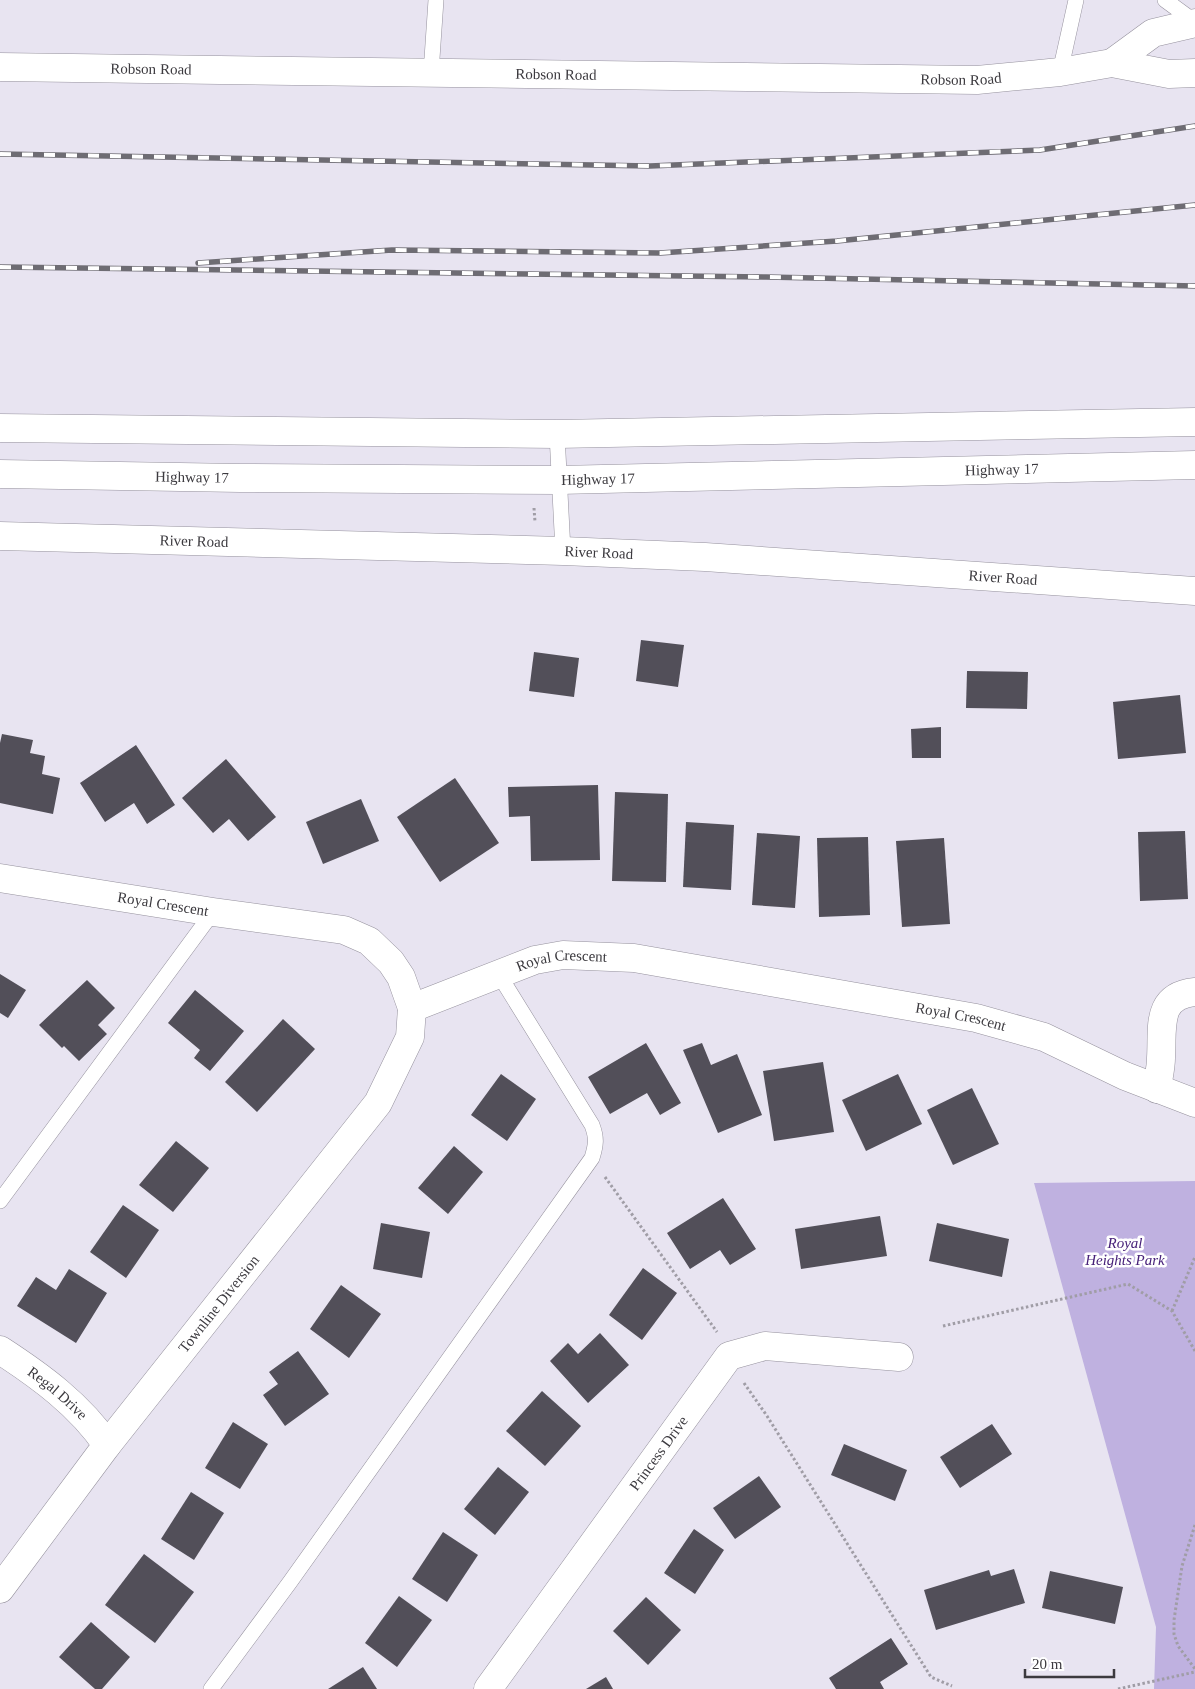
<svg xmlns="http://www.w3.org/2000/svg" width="1195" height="1689" font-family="Georgia,serif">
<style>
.green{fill:#bfb1e0}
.building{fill:#524f59}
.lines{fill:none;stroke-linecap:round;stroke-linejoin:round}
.service-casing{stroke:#95919d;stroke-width:16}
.minor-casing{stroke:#95919d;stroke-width:29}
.tertiary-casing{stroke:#95919d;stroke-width:29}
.motorway-casing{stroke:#95919d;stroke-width:29}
.path{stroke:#a09da6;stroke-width:3;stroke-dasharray:2.5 2.5;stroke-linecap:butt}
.service{stroke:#fff;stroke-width:15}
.minor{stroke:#fff;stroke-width:28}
.tertiary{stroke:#fff;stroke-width:28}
.motorway{stroke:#fff;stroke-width:28}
.rail-casing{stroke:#6e6c73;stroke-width:5.5}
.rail{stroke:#fff;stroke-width:4;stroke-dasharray:11;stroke-linecap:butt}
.labels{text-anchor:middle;stroke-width:5;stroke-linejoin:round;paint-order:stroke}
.street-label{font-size:15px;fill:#3c3a3f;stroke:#fff}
.park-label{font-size:15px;font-style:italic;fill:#472179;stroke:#fff}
</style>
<rect width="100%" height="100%" fill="#e8e4f1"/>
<path class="green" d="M1195,1181v508h-41l2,-62 -122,-444z"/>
<g class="building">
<path d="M641,640l43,5 -6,42 -42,-6z"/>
<path d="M534,652l45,6 -5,39 -45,-6z"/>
<path d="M967,671l61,1 -1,37 -61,-1z"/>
<path d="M1180,695l6,58 -68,6 -5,-57z"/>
<path d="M941,727v31h-29l-1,-29z"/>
<path d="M2,734l31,6 -3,13 15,3 -3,18 18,4 -7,36 -53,-11v-60z"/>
<path d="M136,745l39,60 -28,19 -13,-21 -29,19 -25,-39z"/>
<path d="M226,759l50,58 -28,24 -19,-22 -16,14 -31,-35z"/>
<path d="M455,778l44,65 -59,39 -43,-65z"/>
<path d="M598,785l2,75 -69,1 -1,-45 -21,1 -1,-30z"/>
<path d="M615,792l53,2 -2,88 -54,-1z"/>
<path d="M361,799l18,42 -56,23 -17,-42z"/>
<path d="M686,822l48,3 -3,65 -48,-3z"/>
<path d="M1185,831l3,68 -48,2 -2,-69z"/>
<path d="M757,833l43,3 -5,72 -43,-3z"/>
<path d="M868,837l2,78 -51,2 -2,-79z"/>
<path d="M944,838l6,86 -48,3 -6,-86z"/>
<path d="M0,974l26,16 -18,28 -8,-5z"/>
<path d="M87,980l28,28 -17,17 9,9 -28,27 -15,-15 -2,2 -23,-23z"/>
<path d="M195,990l49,41 -34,40 -16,-13 6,-8 -32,-27z"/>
<path d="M283,1019l32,30 -58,63 -32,-30z"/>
<path d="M646,1043l35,60 -21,12 -13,-22 -37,21 -22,-37z"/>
<path d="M702,1043l9,22 26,-11 25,61 -44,18 -35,-83z"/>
<path d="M823,1062l11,70 -60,9 -11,-70z"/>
<path d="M501,1074l35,25 -29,42 -36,-26z"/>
<path d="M898,1074l24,50 -56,27 -24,-51z"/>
<path d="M972,1088l27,56 -46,21 -26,-55z"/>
<path d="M176,1141l33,27 -36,44 -34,-27z"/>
<path d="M454,1146l29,26 -35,42 -30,-26z"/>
<path d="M723,1198l33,51 -26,16 -10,-15 -30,19 -23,-36z"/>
<path d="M123,1205l36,25 -33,48 -36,-26z"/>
<path d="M880,1216l7,40 -86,13 -6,-40z"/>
<path d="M381,1223l49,9 -8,46 -49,-9z"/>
<path d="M937,1223l72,16 -7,38 -73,-16z"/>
<path d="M643,1268l34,25 -35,47 -33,-25z"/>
<path d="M69,1269l38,24 -31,50 -59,-37 19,-29 20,13z"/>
<path d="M341,1285l40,29 -32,44 -39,-29z"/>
<path d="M600,1333l29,32 -41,38 -38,-42 18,-18 10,11z"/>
<path d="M298,1351l31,43 -44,32 -22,-31 15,-11 -9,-12z"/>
<path d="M542,1391l39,35 -36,40 -39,-35z"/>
<path d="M233,1422l35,22 -28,45 -35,-21z"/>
<path d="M992,1424l20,30 -52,34 -20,-31z"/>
<path d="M844,1444l63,26 -12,31 -64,-26z"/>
<path d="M498,1467l31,25 -34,43 -31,-26z"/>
<path d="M759,1476l22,31 -46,32 -22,-31z"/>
<path d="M191,1492l33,21 -30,47 -33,-21z"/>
<path d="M694,1529l30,21 -29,44 -31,-21z"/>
<path d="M443,1532l35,23 -31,47 -35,-23z"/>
<path d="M144,1554l50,38 -39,51 -50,-38z"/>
<path d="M1014,1569l11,34 -89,27 -12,-40 65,-20 2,6z"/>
<path d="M1050,1571l73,16 -8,37 -73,-16z"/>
<path d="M399,1596l33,24 -35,47 -32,-24z"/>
<path d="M646,1597l35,33 -33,35 -35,-34z"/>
<path d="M91,1622l39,35 -28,32h-7l-36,-32z"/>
<path d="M891,1638l17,26 -28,18 4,7h-48l-7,-11z"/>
<path d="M363,1667l14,22h-49z"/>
<path d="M606,1677l7,12h-27z"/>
</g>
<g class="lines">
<defs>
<g id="service">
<path d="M1165,0l30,22"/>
<path d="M1060,72l16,-72"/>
<path d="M431,73l5,-73"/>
<path d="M557,434l6,117"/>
<path d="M0,1201l213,-289"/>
<path d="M211,1689l79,-107 302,-424c4,-13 5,-20 0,-33l-94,-152"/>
</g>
<g id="minor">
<path d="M1112,63l41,-30 42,-10"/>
<path id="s1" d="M0,67l977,13 83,-8 52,-9 57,11 26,-1"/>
<path id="s2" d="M0,878l213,34 131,18 25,11 22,21 10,15 11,31 123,-48 28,-5 71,3 342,60 68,19 81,39 70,27"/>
<path d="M1157,1089c1,-10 4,-21 4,-31 2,-30 -6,-62 34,-66"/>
<path id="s3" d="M107,1445l271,-342 32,-66 2,-29"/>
<path id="s4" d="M488,1689l241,-333 36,-10 134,11"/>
</g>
<g id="tertiary">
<path id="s5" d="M0,536l563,15 142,6 490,34"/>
<path id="s6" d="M0,1350c40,26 80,55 107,95l-107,144"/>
</g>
<g id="motorway">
<path d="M0,428l557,6 638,-12"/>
<path id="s7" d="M0,474l240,4 319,2 636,-15"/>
</g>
</defs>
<use href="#service" class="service-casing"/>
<use href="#minor" class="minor-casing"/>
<use href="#tertiary" class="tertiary-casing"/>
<use href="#motorway" class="motorway-casing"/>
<g class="path">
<path d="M534,508l1,14"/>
<path d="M605,1177l112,155"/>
<path d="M1172,1311l23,-54"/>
<path d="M943,1326l185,-42 44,27 23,40"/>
<path d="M744,1383l23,33 164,261 21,9"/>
<path d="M1195,1525l-13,41 -8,54v14l4,12 17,23"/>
<path d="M1118,1689l77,-17"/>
</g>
<use href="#service" class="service"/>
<use href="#minor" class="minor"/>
<use href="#tertiary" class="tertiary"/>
<use href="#motorway" class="motorway"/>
<defs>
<g id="rail">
<path d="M0,154l650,12 390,-16 155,-24"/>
<path d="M198,263l194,-13 268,3 177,-12 358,-36"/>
<path d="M0,267l766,10 429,9"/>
</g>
</defs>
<use href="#rail" class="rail-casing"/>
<use href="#rail" class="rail"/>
</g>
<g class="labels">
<g class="street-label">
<text dy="5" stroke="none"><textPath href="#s1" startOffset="151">Robson Road</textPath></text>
<text dy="5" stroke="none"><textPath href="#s1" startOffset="556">Robson Road</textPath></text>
<text dy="5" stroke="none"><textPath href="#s1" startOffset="961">Robson Road</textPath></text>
<text dy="5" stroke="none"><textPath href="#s7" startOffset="1002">Highway 17</textPath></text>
<text dy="5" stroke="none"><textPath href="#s7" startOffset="192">Highway 17</textPath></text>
<text dy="5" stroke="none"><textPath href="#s7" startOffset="598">Highway 17</textPath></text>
<text dy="5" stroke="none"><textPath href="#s5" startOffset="194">River Road</textPath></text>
<text dy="5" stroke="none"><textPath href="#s5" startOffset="599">River Road</textPath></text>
<text dy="5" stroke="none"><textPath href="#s5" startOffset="1004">River Road</textPath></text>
<text dy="5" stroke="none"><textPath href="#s2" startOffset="165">Royal Crescent</textPath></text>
<text dy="5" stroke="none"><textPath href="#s2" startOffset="615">Royal Crescent</textPath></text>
<text dy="5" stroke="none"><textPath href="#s2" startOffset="1020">Royal Crescent</textPath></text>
<text dy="5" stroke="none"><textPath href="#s3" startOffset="180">Townline Diversion</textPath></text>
<text dy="5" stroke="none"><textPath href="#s6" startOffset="72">Regal Drive</textPath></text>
<text dy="5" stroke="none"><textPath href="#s4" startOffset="291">Princess Drive</textPath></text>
</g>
<g class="park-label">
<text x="1125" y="1248">Royal<tspan x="1125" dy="17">Heights Park</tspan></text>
</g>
</g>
<path d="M1025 1669v8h89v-8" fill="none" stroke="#3c3a3f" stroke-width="2.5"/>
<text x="1032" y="1669" font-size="15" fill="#3c3a3f" stroke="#ffffff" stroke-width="4" paint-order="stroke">20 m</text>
</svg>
